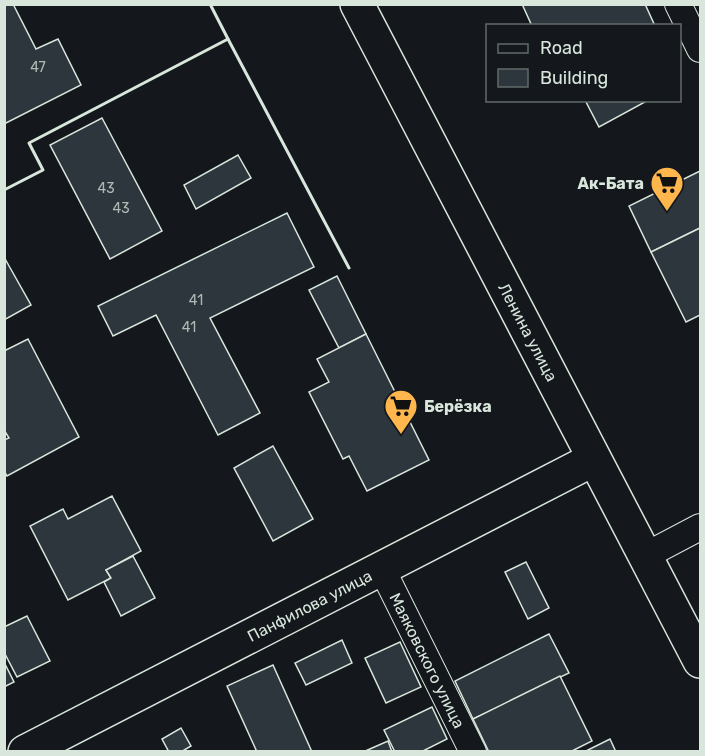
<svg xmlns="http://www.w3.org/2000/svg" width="705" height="756" font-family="Rubik,sans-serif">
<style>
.building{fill:#2c363c;stroke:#d8e6dc;stroke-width:1.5}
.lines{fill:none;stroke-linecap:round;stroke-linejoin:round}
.street-casing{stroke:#d8e6dc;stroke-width:28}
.secondary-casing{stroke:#d8e6dc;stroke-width:36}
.primary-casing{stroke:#d8e6dc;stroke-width:36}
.street{stroke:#14181c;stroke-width:26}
.secondary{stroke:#14181c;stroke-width:33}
.primary{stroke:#14181c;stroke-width:33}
.wall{stroke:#d8e6dc;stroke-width:3}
.labels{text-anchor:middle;stroke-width:4.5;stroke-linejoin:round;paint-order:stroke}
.number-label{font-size:14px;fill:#adbab4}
.poi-label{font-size:16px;font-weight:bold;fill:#d8e6dc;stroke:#14181c;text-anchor:end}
.street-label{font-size:16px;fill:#d8e6dc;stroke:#14181c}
</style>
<rect width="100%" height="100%" fill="#14181c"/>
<g class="building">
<path d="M4,4h9l23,45 22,-10 23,46 -77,39z"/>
<path d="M522,4h123l10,22h-123z"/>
<path d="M585,100h59l1,2 -46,25z"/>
<path d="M102,118l60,113 -52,28 -60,-114z"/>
<path d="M238,155l13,23 -55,31 -12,-24z"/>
<path d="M700,171v57l-49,24 -22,-46z"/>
<path d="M287,213l27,54 -104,51 50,95 -42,22 -62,-120 -43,21 -15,-30z"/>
<path d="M700,228v87l-14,7 -35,-70z"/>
<path d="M4,257l27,48 -27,15z"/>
<path d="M337,276l29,58 -27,14 -30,-58z"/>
<path d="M366,334l63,126 -62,31 -18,-35 -6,3 -34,-67 20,-10 -12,-23z"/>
<path d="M28,339l51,98 -72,39 -3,-5v-31l5,-2 -5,-8v-79z"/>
<path d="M273,446l40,73 -40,22 -39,-73z"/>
<path d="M112,496l29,55 -35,19 5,8 -43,22 -38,-74 33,-17 5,10z"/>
<path d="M133,556l22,42 -34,18 -17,-34 7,-4 -5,-8z"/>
<path d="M526,562l23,46 -21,11 -23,-47z"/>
<path d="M27,616l23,45 -33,16 -13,-25v-25z"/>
<path d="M549,634l20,39 -96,46 -18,-38z"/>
<path d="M342,640l10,23 -46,22 -11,-22z"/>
<path d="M400,642l21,45 -35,16 -21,-45z"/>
<path d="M4,662l10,20 -10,5z"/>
<path d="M273,665l39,87h-55l-30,-66z"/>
<path d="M560,676l32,65 -22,11h-81l-16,-33z"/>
<path d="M432,707l15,32 -26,13h-26l-11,-22z"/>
<path d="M181,728l10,18 -10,6h-12l-7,-13z"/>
<path d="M610,739l6,13h-32z"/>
<path d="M388,741l4,11h-29z"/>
</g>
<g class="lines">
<defs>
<g id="street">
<path d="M678,4l22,45"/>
<path d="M645,556l55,-29"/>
<path id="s1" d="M382,569l91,183"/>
</g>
<g id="secondary">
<path id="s2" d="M25,752l569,-293"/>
</g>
<g id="primary">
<path id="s3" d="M357,4l343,657"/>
</g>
</defs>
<use href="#street" class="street-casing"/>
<use href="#secondary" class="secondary-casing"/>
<use href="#primary" class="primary-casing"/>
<use href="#street" class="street"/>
<use href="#secondary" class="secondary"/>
<use href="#primary" class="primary"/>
<g class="wall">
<path d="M228,39l121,229"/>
<path d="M4,190l39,-20 -14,-27 199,-104 -18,-35"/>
</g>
</g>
<defs>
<symbol id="supermarket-pin" viewBox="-11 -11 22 30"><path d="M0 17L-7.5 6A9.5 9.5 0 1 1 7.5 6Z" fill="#ffb74d" stroke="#14181c"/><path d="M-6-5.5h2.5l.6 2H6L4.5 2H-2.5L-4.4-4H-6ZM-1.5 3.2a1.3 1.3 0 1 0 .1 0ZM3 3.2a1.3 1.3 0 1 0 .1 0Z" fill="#111"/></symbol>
</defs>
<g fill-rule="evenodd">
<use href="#supermarket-pin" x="648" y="164" width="38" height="52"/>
<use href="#supermarket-pin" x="382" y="387" width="38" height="52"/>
</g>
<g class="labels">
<g class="number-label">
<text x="38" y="72">47</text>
<text x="106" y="193">43</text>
<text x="121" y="213">43</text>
<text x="196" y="305">41</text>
<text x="189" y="332">41</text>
</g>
<g class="poi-label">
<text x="644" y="189">Ак-Бата</text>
<text x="424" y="412" text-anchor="start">Берёзка</text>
</g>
<g class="street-label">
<text dy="6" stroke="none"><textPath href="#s3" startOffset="370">Ленина улица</textPath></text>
<text dy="6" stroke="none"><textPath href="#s2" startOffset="320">Панфилова улица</textPath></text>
<text dy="6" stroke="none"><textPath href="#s1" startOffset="102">Маяковского улица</textPath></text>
</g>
</g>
<rect width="705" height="756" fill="none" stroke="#d8e6dc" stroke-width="12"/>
<rect x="486" y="24" width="195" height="78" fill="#14181c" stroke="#626a69" stroke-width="1.5"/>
<rect x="498" y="44" width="30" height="9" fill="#14181c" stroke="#626a69" stroke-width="1.5"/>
<text x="540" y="54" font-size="18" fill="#d8e6dc">Road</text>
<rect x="498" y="69" width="30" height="18" fill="#2c363c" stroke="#626a69" stroke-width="1.5"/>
<text x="540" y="84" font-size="18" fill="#d8e6dc">Building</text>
</svg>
